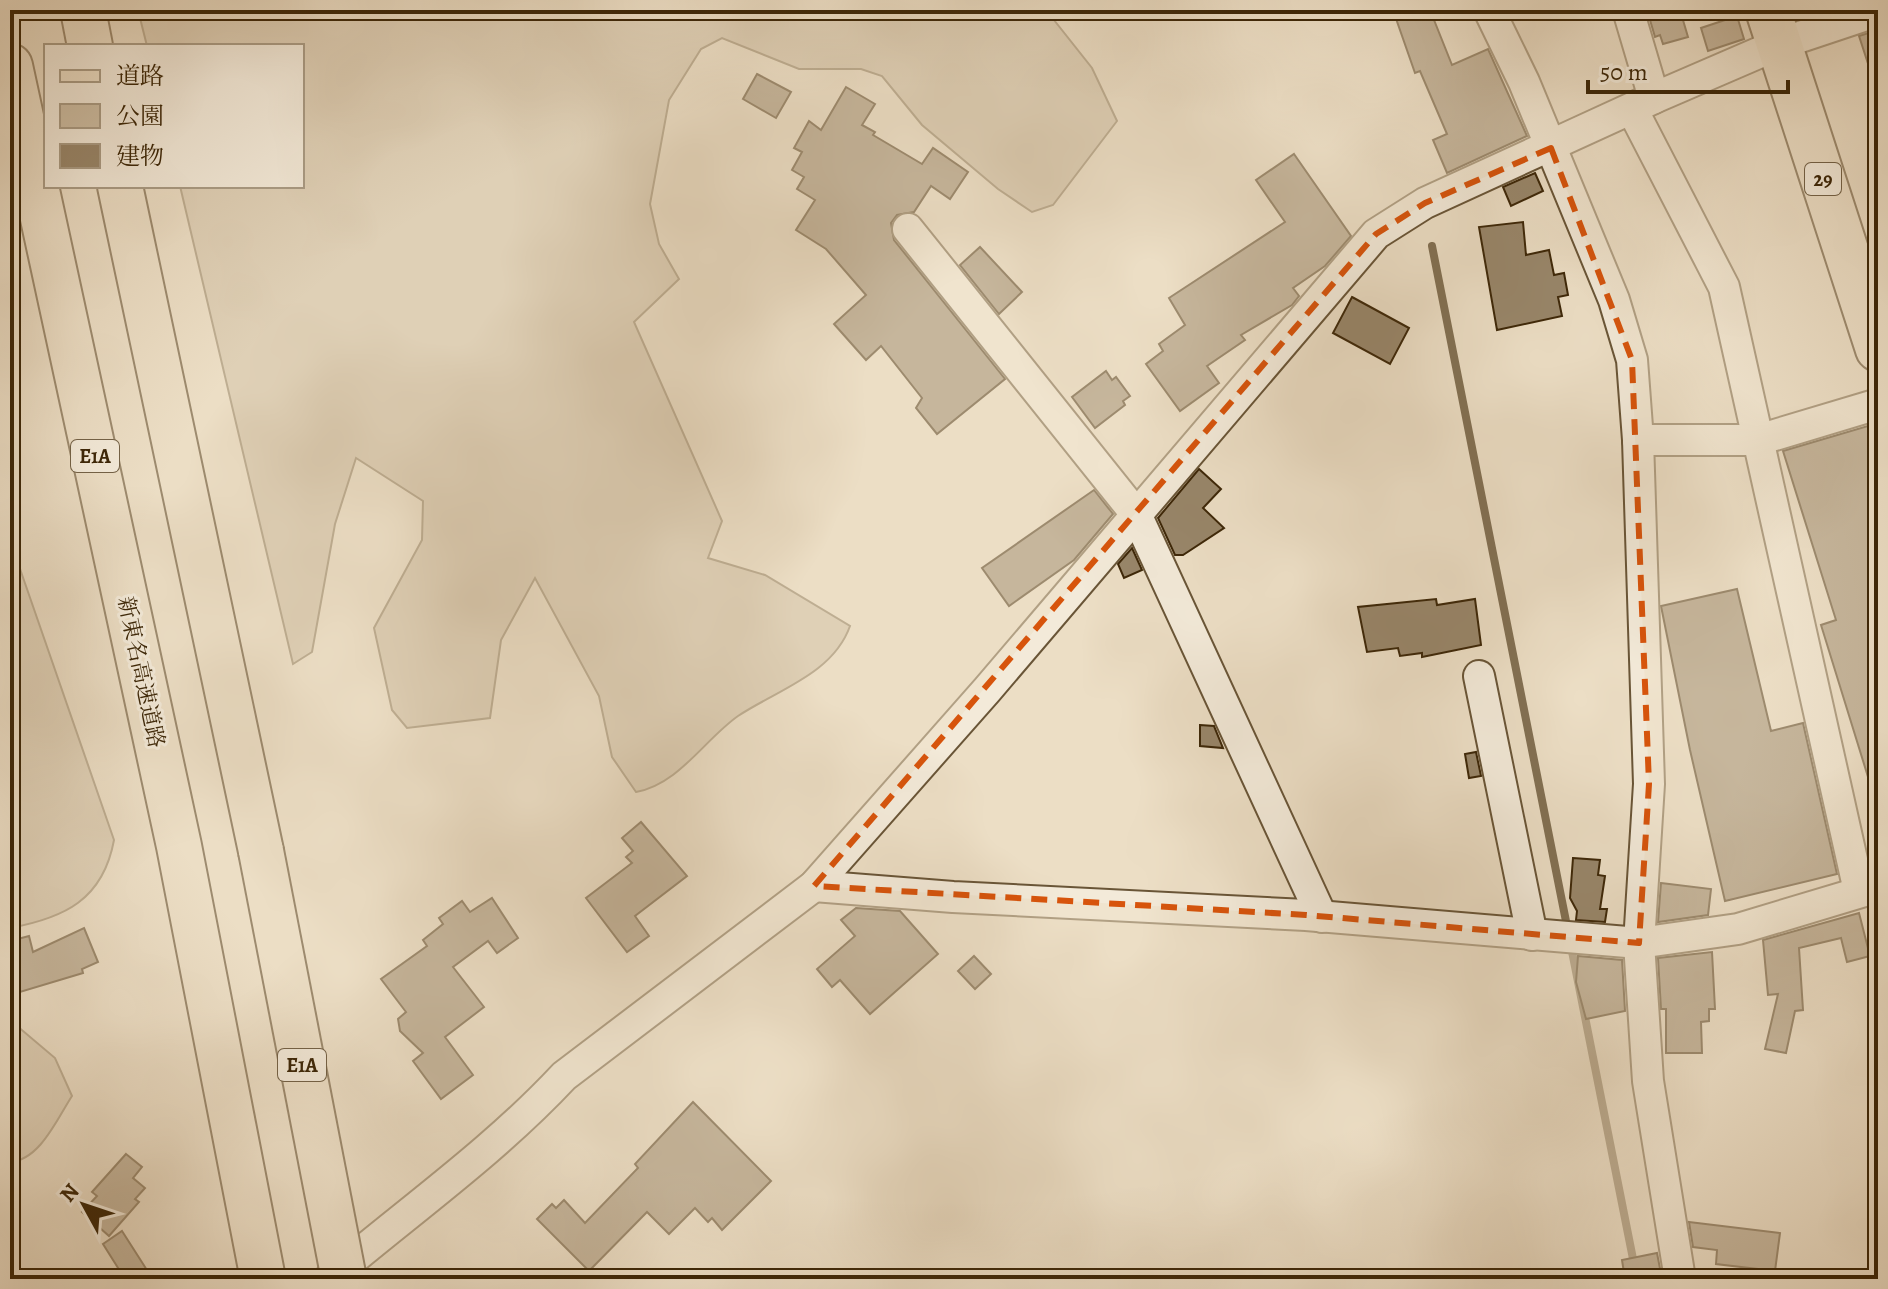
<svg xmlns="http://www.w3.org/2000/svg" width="1888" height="1289" font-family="Alegreya,'Noto Serif JP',serif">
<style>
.green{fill:#cebfa5;stroke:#867356;stroke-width:2}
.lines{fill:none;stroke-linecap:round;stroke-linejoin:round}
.stream{stroke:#827053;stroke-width:8}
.building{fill:#98866a;stroke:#3d2708;stroke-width:2}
.street-casing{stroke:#695537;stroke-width:34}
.primary-casing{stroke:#3d2708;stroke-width:48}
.highway-casing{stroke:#3d2708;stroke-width:48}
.street{stroke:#f3ead9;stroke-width:30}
.primary{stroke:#ecdec5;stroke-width:44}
.highway{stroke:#ecdec5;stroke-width:44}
.highway-bridge-casing{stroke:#3d2708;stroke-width:48;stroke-linecap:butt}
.highway-bridge{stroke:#ecdec5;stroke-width:44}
.marked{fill:none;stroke:#d7540c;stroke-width:6;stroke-dasharray:16 10;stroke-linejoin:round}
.labels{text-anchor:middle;stroke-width:6;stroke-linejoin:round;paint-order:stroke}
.shield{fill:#f3ead9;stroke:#746247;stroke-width:2}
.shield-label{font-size:20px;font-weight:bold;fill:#3d2708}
.street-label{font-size:22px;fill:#3d2708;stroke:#f3ead9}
</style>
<rect width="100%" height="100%" fill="#ecdec5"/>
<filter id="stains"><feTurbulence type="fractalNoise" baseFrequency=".0025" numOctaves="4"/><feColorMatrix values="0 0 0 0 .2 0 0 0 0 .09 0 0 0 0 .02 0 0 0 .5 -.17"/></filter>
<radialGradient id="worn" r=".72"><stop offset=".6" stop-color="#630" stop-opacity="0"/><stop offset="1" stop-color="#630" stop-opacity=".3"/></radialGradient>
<g class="green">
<path d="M138,10h908l46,58 25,53 -64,84 -21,7 -34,-23 -76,-64 -40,-49 -21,-7h-62l-77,-31 -21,11 -32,51 -19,104 9,40 20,35 -45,43 88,199 -14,37 57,17 85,51c-17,48 -73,64 -112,90 -34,24 -59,68 -102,76l-24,-35 -13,-61 -64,-118 -34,62 -11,78 -83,10 -15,-18 -18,-82 48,-88 1,-39 -67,-43 -21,66 -23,128 -19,12 -113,-478h122v-140h-155z"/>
<path d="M10,540l104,300c-11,60 -50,78 -104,88z"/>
<path d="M10,1020l45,38 17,38c-15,23 -32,64 -62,66z"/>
</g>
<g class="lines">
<path class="stream" d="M1432,246l205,1033"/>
</g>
<g class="building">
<path d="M1393,10h37l22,55 36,-16 39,87 -80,37 -14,-33 14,-6 -27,-63 -5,2z"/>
<path d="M1656,10h24l8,27 -25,7 -3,-9 -5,2 -7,-24z"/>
<path d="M1737,16l7,23 -36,12 -7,-23z"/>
<path d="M1878,30v52h-4l-15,-46z"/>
<path d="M757,74l34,18 -15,26 -33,-19z"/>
<path d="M846,87l29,17 -13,21 13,7 -2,3 49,29 11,-16 35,24 -18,27 -19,-13 -17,26 -17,3 -6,8 3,17 111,139 -68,55 -21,-26 6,-10 -41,-52 -15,14 -32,-36 32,-29 -40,-46 -30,-19 19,-30 -18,-11 7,-12 -12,-7 10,-18 -8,-4 15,-27 12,9z"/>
<path d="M1294,154l57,82 -26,30 -32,22 6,8 -7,9 -51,30 4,5 -38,26 12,17 -39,28 -34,-47 17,-13 -4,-7 26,-19 -16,-27 116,-76 -29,-42z"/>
<path d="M1535,173l8,18 -32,15 -8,-19z"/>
<path d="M1523,222l3,33 23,-5 5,25 10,-2 4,22 -10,2 4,19 -65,14 -18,-103z"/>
<path d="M980,247l42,45 -23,22 -39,-49z"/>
<path d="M1352,297l57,31 -19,36 -57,-31z"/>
<path d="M1106,371l6,9 4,-3 14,19 -7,5 2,4 -30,23 -23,-31z"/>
<path d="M1878,423v369l-5,1 -52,-168 15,-5 -53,-169z"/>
<path d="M1199,469l22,20 -18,19 21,20 -41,27h-8l-17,-37z"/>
<path d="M1094,490l19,24 -39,46 -65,46 -27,-38z"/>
<path d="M1132,548l10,22 -18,8 -6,-14z"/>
<path d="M1737,589l34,142 32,-8 34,151 -112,27 -35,-151 -29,-144z"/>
<path d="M1436,599l1,6 38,-6 6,46 -59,12v-4l-22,3 -2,-8 -31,4 -9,-45z"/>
<path d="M1200,725l14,1 9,22 -23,-2z"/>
<path d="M1476,752l5,24 -12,2 -4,-24z"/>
<path d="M641,822l46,54 -52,40 14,20 -22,16 -41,-54 46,-35 -6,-6 7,-6 -11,-13z"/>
<path d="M1573,858l27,2 -2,15 7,1 -5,33h7l-2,13 -29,-2 1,-9 -7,-13z"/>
<path d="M1661,883l50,6 -3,26 -50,7z"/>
<path d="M492,898l26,40 -21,15 -9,-12 -35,26 31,40 -39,30 28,38 -32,24 -28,-38 10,-8 -23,-22 -2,-12 8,-7 -25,-33 46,-33 -4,-6 20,-16 -4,-6 23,-17 8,11z"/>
<path d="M856,908l44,3 38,43 -68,60 -30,-34 -8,7 -15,-18 38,-33 -14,-16z"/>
<path d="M1859,913l11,43 -23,6 -6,-24 -42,10 4,62 -8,1 -9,42 -21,-4 13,-55 -10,1 -5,-55z"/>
<path d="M84,928l14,34 -16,7 1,4 -73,22v-54l19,-5 4,16z"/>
<path d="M1712,952l3,57h-6v12l-8,1 1,31h-36v-44h-5l-3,-51z"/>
<path d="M974,956l17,18 -16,15 -17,-18z"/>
<path d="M1578,956l44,4 3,51 -39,8 -10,-37z"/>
<path d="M693,1102l78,79 -49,49 -10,-12 -4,4 -13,-14 -26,26 -22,-22 -58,59 -52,-52 15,-15 4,4 8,-8 21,23 53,-55 -3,-4z"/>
<path d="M126,1154l16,13 -9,11 12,10 -10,11 4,3 -30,34 -27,-24 15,-16 -5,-4z"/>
<path d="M1689,1222l91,11 -5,38 -59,-7 1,-14 -24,-3z"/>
<path d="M122,1231l23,36 7,12h-27l-22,-35z"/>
<path d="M1657,1253l5,26h-37l-3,-19z"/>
</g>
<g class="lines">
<defs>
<g id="street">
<path d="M1489,10l35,72 90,218 18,60 6,80 11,344 -10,159 9,138 32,198"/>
<path d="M1628,10l26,88"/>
<path d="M1632,109l92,178 135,604"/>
<path d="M908,229l228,285 186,403"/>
<path d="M1638,440h120l120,-36"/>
<path d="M1479,676l53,259"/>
<path d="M814,886l139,11 353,18 333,28 99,-14 140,-42"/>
<path d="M330,1278c79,-67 163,-126 234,-202l250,-190 173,-196 389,-456 49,-31 229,-105 125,-54 99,-33"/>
</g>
<path id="primary" d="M1768,10l110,339"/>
<g id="highway">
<path d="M83,10l7,36"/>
<path d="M10,66l169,780 84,433"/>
<path d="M120,186l141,665"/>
</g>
</defs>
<use href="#street" class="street-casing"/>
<use href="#primary" class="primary-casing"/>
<use href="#highway" class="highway-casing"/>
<use href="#street" class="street"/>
<use href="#primary" class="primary"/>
<use href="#highway" class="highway"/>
<defs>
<path id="highway-bridge" d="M261,851l83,428"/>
</defs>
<use href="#highway-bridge" class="highway-bridge-casing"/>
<use href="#highway-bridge" class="highway-bridge"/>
</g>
<path d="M0 0H1888V1289H0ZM1551,148l81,212 17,424 -10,159 -333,-28 -492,-29 562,-652 49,-31z" fill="#ecdec5" fill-opacity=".55" fill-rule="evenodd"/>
<path class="marked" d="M1551,148l81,212 17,424 -10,159 -333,-28 -492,-29 562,-652 49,-31z"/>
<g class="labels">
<g class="shield">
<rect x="1805" y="163" width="36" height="32" rx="6"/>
<rect x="71" y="440" width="48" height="32" rx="6"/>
<rect x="278" y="1049" width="48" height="32" rx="6"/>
</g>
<g class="shield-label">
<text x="1823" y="186">29</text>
<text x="95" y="463">E1A</text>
<text x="302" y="1072">E1A</text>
</g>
<g class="street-label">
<text transform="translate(142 672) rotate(78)" y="8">新東名高速道路</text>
</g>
</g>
<rect width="1888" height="1289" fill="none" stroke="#ecdec5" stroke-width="40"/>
<rect x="12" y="12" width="1864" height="1265" fill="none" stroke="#3d2708" stroke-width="4"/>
<rect x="20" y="20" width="1848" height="1249" fill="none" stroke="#3d2708" stroke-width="2"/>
<rect x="44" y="44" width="260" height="144" fill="#f3ead9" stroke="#aa9c85" stroke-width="2"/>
<rect x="60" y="70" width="40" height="12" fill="#ecdec5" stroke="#aa9c85" stroke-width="2"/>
<text x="116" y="84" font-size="24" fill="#3d2708">道路</text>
<rect x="60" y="104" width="40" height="24" fill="#cebfa5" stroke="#aa9c85" stroke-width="2"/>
<text x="116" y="124" font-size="24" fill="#3d2708">公園</text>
<rect x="60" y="144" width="40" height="24" fill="#98866a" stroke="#aa9c85" stroke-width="2"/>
<text x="116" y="164" font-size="24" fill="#3d2708">建物</text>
<g transform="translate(84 1205) rotate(310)" stroke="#f3ead9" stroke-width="6" paint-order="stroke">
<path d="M0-6L14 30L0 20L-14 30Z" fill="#3d2708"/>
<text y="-12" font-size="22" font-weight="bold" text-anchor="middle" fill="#3d2708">N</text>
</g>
<path d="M1588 80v12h200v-12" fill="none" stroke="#3d2708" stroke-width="4"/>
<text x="1600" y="80" font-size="24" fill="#3d2708" stroke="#f3ead9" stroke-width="6" paint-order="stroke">50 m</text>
<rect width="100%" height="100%" filter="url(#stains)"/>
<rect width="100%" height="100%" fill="url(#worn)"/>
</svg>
